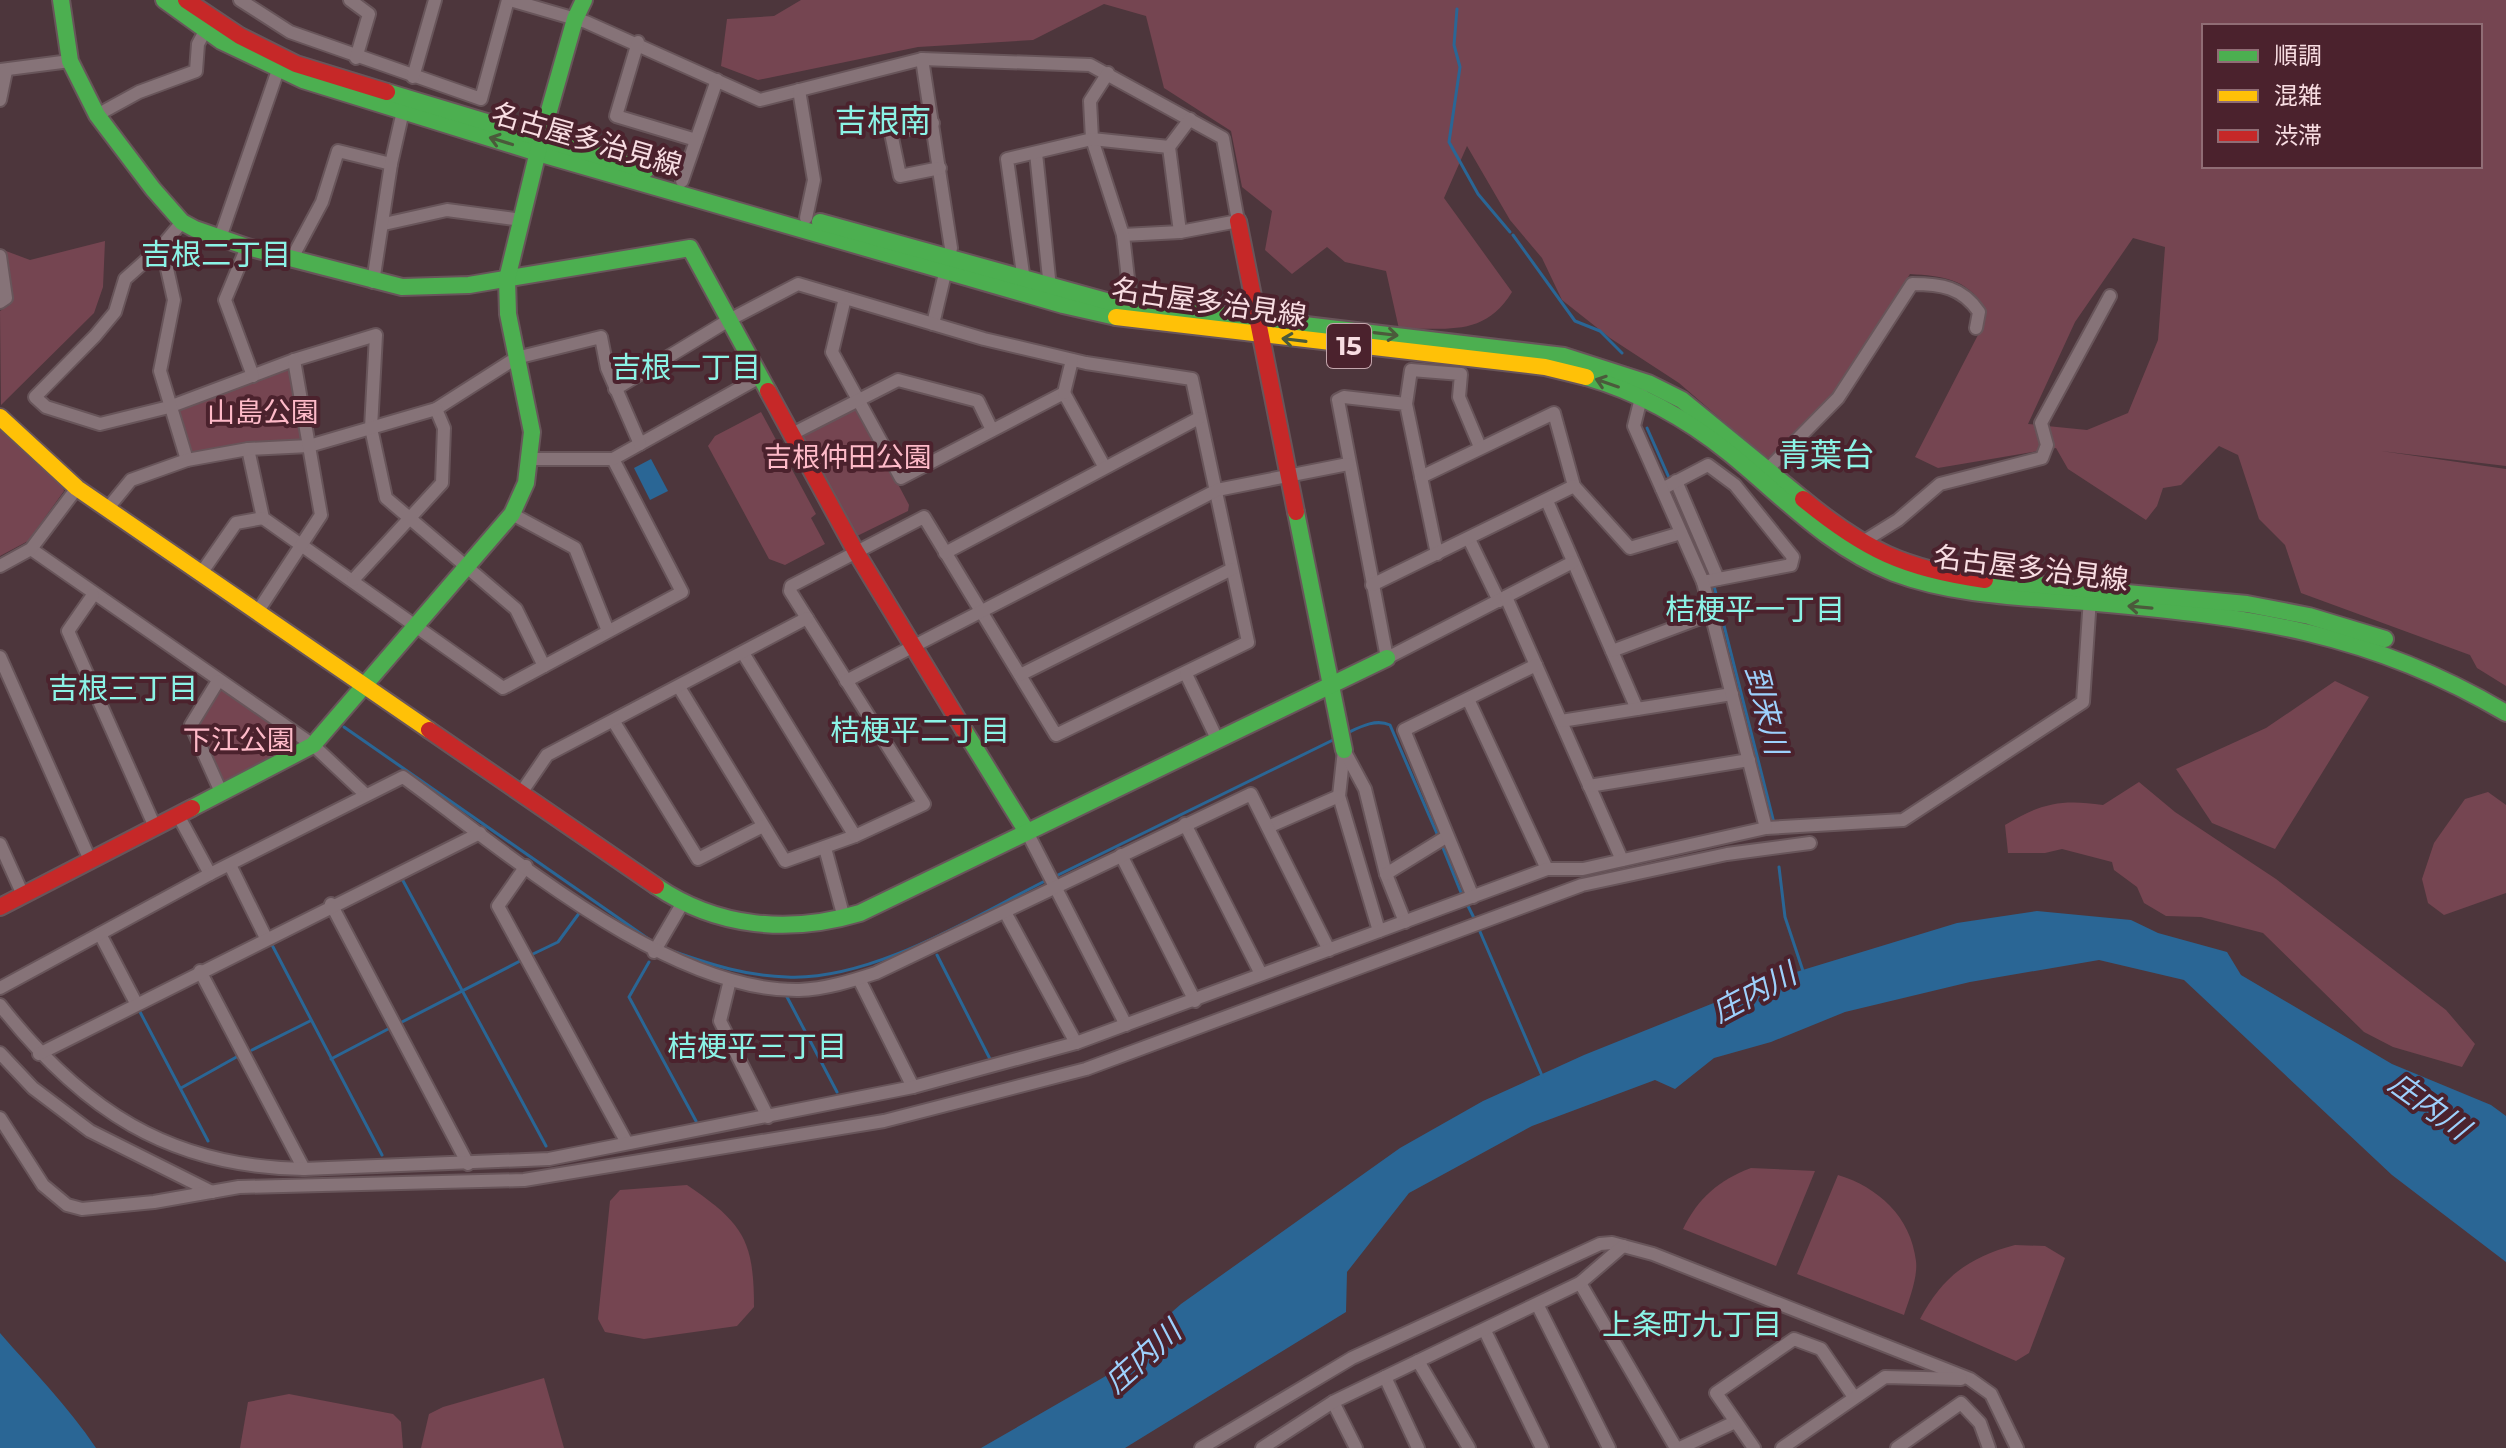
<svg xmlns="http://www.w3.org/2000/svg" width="2506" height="1448" font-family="Montserrat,'Noto Sans JP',sans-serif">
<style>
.green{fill:#754551;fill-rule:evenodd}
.water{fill:#2a6695}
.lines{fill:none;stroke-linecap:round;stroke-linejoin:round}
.stream{stroke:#2a6695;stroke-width:3}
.street-casing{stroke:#68555a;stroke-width:16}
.fast-casing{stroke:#68555a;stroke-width:20}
.slow-casing{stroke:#68555a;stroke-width:20}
.jam-casing{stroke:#68555a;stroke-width:20}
.street{stroke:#867378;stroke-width:12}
.fast{stroke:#4caf50;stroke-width:16}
.slow{stroke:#ffc107;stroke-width:16}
.jam{stroke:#c62828;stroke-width:16}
.oneway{stroke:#4b5a3b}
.labels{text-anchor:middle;stroke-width:8;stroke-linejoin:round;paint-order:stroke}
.shield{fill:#4b222d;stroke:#c4a5ac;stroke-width:2}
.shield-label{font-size:26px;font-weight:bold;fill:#f8dde2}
.street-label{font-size:28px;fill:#f8dde2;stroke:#4b222d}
.park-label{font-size:28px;fill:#febac8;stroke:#4b222d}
.neighbourhood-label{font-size:30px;fill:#8bf3e6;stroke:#4b222d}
.water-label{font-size:30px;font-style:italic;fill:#9dd0fc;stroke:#4b222d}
.quarter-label{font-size:32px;fill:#8bf3e6;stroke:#4b222d}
</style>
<rect width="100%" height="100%" fill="#4d363c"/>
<g class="green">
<path d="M801,0h1705v466l-125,-15 125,18v217l-29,-18 -7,-13 -169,-62 -16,-48 -26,-26 -21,-64 -19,-9 -38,39 -18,3 -6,18 -11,14 -78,-51 -12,-21 -118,20 -23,-11 64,-124 5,-26c-18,-29 -42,-31 -74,-33l-76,119 -66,67 -89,-77 -69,-45 -48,-38 -20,-42 -32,-38 -43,-74 -23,52 68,94c-28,46 -66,35 -113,37l-13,-58 -41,-9 -18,-15 -35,27 -27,-24 7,-39 -30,-24 -11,-56 -67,-43 -18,-72 -42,-12 -71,36 -115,7 -160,33 -37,-14 6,-47 47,-3zM2204,26h276v140h-276zM2133,238l32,9 -7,93 -30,73 -41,17 -59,-6 47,-102z"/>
<path d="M105,241l-2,46 -9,26 -93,92 -1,-94 11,-7 -5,-53 24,9z"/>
<path d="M286,369l5,1 12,73 -111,15 -15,-50z"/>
<path d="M855,408l4,2 50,95 -1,6 -51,25 -57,-99z"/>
<path d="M761,412l55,102 -5,4 14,26 -40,21 -16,-6 -61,-113 7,-10z"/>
<path d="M0,426l30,32 33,27 1,6 -36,50 -28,15z"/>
<path d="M2335,681l34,16 -94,152 -63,-26 -36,-54 90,-41z"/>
<path d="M219,688l78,51 1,9 -69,35 -9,-1 -23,-55z"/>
<path d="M2139,782l36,30 101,67 170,131 29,34 -13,23 -69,-20 -29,-15 -101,-99 -62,-16 -35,-1 -22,-13 -7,-16 -23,-17 -2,-8 -50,-13 -17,4h-37l-3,-28c36,-22 57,-26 98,-20z"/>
<path d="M2488,792l18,13v88l-62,22 -16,-12 -6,-24 12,-36 31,-44z"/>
<path d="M1751,1168l64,3 -39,95 -93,-37c15,-31 36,-49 68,-61z"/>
<path d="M1838,1175c40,12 73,42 78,86 2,16 -7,39 -12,54l-107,-41z"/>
<path d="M687,1185c56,38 67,55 67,122l-17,19 -93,13 -39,-7 -7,-13 12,-118 10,-11z"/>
<path d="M2015,1245l30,1 20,12 -36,95 -13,8 -96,-42c22,-42 49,-62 95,-74z"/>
<path d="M544,1378l20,70h-143l8,-34 14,-7z"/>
<path d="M289,1394l104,20 8,8 2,26h-163l8,-46z"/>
</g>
<g class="water">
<path d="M651,459l17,32 -18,9 -16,-32z"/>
<path d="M2037,911l94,9 27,13 69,19 14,23 151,89 99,41 15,11v146l-114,-87 -208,-195 -85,-20 -129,22 -125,30 -74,30 -57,16 -39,31 -20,-9 -123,46 -123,67 -62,79 -1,40 -221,136h-144l137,-79 26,-19 19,-30 18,-16 219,-156 83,-47 101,-46 192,-77 181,-55z"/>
<path d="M0,1333c33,38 68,73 96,115h-96z"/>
</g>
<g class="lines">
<g class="stream">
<path d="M1457,9l-3,36 6,22 -11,75 29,52 32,38"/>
<path d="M1513,235l62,86 25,10 22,22"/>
<path d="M1647,428l23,52"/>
<path d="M1713,582l61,241"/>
<path d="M344,727l306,213"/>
<path d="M1345,734c13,-6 30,-16 45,-9l48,111"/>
<path d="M1441,843l21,52"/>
<path d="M1779,867l6,50 18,54"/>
<path d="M401,877l145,269"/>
<path d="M1054,877l281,-138"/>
<path d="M1466,902l9,18"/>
<path d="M1478,927l65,151"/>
<path d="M271,943l111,212"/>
<path d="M675,952c37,13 72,24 112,25 85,4 186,-60 260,-97"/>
<path d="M533,954l25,-12 22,-30"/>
<path d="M937,955l54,106"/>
<path d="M649,962l-20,35 67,124"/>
<path d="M786,995l51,97"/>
<path d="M139,1010l69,131"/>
<path d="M402,1022l120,-62"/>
<path d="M252,1050l58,-29"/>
<path d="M331,1059l59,-31"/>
<path d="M181,1088l59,-33"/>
</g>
<defs>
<g id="street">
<path d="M240,0l50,32 191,67 27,-99"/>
<path d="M350,0l19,14 -13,44"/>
<path d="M510,0l76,22 174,78 162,-41 168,6 133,73 15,83 -58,11 -57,3"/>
<path d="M638,42l-22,74 80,24"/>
<path d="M922,59l29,189 -18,76"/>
<path d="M0,70l70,-9"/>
<path d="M1108,73l-18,28 2,38 31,96 8,70"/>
<path d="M413,77l22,-77"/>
<path d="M799,90l15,90 -8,38"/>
<path d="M0,100l6,-29"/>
<path d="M97,115l42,-23 57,-21 2,-27 7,-13"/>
<path d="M933,123l-42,10 9,43 40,-8"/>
<path d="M1036,153l14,135"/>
<path d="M682,181l35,-101"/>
<path d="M182,222l-20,24 -37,33 -10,33 -20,24 -60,61 11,10 54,17 69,-17 125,-47 82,-25 -5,93 15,70 130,111 28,57"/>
<path d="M384,224l63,-14 75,10"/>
<path d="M1180,232l-11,-85 21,-28"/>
<path d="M220,238l58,-168"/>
<path d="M162,246l12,54 -14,71 27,89"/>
<path d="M247,247l-22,53 28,76"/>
<path d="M0,256l6,42 -6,4"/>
<path d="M292,258l30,-56 16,-51 53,13"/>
<path d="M1024,281l-17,-122 85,-20 77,8"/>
<path d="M373,282l18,-118 12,-53"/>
<path d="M845,298l-13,54 69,126 163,-85 40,73"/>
<path d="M615,389l114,-69 69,-36 186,55 102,24 106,16 56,263 -192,93 -132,-218 -133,69 -1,5 134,213 -69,32 -70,25 -106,-174"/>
<path d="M1064,393l8,-33"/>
<path d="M1406,404l5,-34 50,4 -2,23 21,50"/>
<path d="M792,434l106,-54 80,21 14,29"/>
<path d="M248,449l15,69 240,170 179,-96 -69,-133"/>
<path d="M531,459h82l147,-82"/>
<path d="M1767,470l71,-72 74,-114c29,0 50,3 67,28l-3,16"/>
<path d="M1421,477l133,-64 20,73 56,62 51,-15"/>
<path d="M1676,481l42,98"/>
<path d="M1662,489l46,-24 27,20 58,72 -2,8 -88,17"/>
<path d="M1547,501l90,208"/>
<path d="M108,508l23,-28 56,-20 61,-11 61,-3 127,-37 80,-51 85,-21 6,31 33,76"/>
<path d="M512,514l63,34 33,83"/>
<path d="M1469,539l30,62"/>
<path d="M1861,543l37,-23 42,-36 102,-26 5,-13 -6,-22 69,-127"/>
<path d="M31,549l282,196 53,50"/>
<path d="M945,553l254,-135"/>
<path d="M1437,554l-31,-150 -62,-7 -6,3 49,258 186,-96"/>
<path d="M0,566l31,-17 46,-61"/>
<path d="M202,572l34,-49 27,-5"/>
<path d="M353,580l89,-97 2,-55 -8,-19"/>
<path d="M1372,585l202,-99"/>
<path d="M93,595l-25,36 87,196"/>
<path d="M1506,597l116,263"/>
<path d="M258,611l63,-96 -27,-155"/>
<path d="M1612,651l99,-37"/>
<path d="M743,653l112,183"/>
<path d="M0,657l90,203"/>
<path d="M1186,674l32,67"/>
<path d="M1020,675l212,-106"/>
<path d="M218,681l-27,44 30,67"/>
<path d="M846,681l371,-191 131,-26"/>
<path d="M1468,699l79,170"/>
<path d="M1561,721l171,-27"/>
<path d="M614,722l84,137 65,-33"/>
<path d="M1344,750l-5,46 40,135"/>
<path d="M1344,750l21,39 21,85 19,48"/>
<path d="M1589,786l160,-26"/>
<path d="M521,793l26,-38 260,-137"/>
<path d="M178,815l32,59"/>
<path d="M1185,824l76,150"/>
<path d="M1268,827l71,-31"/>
<path d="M1766,828l137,-8 180,-118 7,-104"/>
<path d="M1027,832l99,193"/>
<path d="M0,844l23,51"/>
<path d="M825,848l19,70"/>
<path d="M1121,855l74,146"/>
<path d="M230,865l36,73"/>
<path d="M526,866l-28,40 129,237"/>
<path d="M1386,874l60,-37"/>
<path d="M1473,897l-69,-167 132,-65"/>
<path d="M331,904l137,260"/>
<path d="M1005,912l71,131"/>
<path d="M100,934l36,69"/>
<path d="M654,952l28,-48"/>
<path d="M200,971l104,198"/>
<path d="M859,979l54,108"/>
<path d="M730,980l-10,41 48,96"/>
<path d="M0,988l210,-114 193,-97c104,75 264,215 396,213 27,-1 52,-9 77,-17l375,-179 78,156"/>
<path d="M0,1005c82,104 168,162 304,164l245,-10 364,-72 163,-44 471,-174h36l183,-41 -63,-246 -69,-156 8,-32"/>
<path d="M0,1053l33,35 57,43 122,61"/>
<path d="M39,1054l441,-221"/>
<path d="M0,1118l43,67 24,20 15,4 72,-7 85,-15 285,-7 360,-59 202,-52 496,-184 145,-31 83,-11"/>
<path d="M1580,1283l96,165"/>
<path d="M1538,1306l71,142"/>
<path d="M1485,1331l57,117"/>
<path d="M1418,1361l51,87"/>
<path d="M1385,1377l33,71"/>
<path d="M1333,1402l23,46"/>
<path d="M1201,1448l151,-90 248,-114 12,-1 41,11 317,125 21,15 26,54"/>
<path d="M1262,1448l71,-46 247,-119 43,-37"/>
<path d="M1680,1448l55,-26"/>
<path d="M1754,1448l-38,-55 78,-54 27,10 33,48"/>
<path d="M1782,1448l103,-71 76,2"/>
<path d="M1897,1448l64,-45 19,20 9,25"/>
</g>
<g id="fast">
<path d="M61,0l9,61 27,54 56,74 29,33 13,7 52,18 155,40 67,-2 221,-37 78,143"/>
<path d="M164,0l57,41 82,39 235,73 525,152 53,12"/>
<path d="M387,92l259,78"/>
<path d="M820,222l286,79 458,55 84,27 34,17 121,99"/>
<path d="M1586,377c52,15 101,42 143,76 53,43 100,95 165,120 64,24 136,24 203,30 154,14 273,29 409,110"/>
<path d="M1296,512l48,238"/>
<path d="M1985,580l262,24 62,12 76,23"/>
<path d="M964,730l63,102"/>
<path d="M192,808l121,-63 199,-231 14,-31 6,-51 -24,-118 -1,-35 34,-140 34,-120 9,-19"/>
<path d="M656,886c61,42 134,48 204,27l527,-255"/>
</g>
<g id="slow">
<path d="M1116,317l429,50 41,10"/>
<path d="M0,417l77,71 352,242"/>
</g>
<g id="jam">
<path d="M186,0l54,36 56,28 91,28"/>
<path d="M1238,221l58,291"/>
<path d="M768,391l88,161 108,178"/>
<path d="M1803,499c62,51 102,70 182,81"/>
<path d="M429,730l227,156"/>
<path d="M0,907l192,-99"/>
</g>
</defs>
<use href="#street" class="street-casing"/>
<use href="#fast" class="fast-casing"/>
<use href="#slow" class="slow-casing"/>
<use href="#jam" class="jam-casing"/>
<use href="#street" class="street"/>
<use href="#fast" class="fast"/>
<use href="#slow" class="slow"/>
<use href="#jam" class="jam"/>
</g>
<defs><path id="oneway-shaft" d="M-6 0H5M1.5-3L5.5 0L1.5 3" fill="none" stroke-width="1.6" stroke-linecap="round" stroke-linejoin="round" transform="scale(2)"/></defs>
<g class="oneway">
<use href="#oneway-shaft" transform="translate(501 141) rotate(-163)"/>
<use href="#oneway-shaft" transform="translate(1386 334) rotate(7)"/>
<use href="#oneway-shaft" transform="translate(1294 340) rotate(-173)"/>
<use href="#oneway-shaft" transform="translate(1607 383) rotate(-161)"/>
<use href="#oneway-shaft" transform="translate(2140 607) rotate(-175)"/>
</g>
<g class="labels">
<rect class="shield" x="1327" y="324" width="44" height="44" rx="6"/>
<g class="shield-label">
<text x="1349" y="355">15</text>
</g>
<g class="street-label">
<text transform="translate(587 139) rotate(16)" y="10">名古屋多治見線</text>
<text transform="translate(1209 302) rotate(8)" y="10">名古屋多治見線</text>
<text transform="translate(2031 568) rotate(7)" y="10">名古屋多治見線</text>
</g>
<g class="park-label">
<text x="263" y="422">山島公園</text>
<text x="848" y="467">吉根仲田公園</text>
<text x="239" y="750">下江公園</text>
</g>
<g class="neighbourhood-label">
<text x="216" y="265">吉根二丁目</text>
<text x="686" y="378">吉根一丁目</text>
<text x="1755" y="620">桔梗平一丁目</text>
<text x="123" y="699">吉根三丁目</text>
<text x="920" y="741">桔梗平二丁目</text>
<text x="757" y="1057">桔梗平三丁目</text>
<text x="1692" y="1335">上条町九丁目</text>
</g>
<g class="water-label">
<text transform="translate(1766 710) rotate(76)" y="10">到来川</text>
<text transform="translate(1754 993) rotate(-28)" y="10">庄内川</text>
<text transform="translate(2429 1106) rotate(36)" y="10">庄内川</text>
<text transform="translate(1143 1357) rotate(-42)" y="10">庄内川</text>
</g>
<g class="quarter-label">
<text x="883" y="132">吉根南</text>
<text x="1826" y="466">青葉台</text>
</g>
</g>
<rect x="2202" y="24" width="280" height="144" fill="#4b222d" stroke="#906d75" stroke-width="2"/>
<rect x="2218" y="50" width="40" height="12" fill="#4caf50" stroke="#906d75" stroke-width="2"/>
<text x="2274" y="64" font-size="24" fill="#f8dde2">順調</text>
<rect x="2218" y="90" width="40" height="12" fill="#ffc107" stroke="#906d75" stroke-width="2"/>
<text x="2274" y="104" font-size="24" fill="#f8dde2">混雑</text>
<rect x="2218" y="130" width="40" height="12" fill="#c62828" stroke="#906d75" stroke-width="2"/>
<text x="2274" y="144" font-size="24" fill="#f8dde2">渋滞</text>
</svg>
